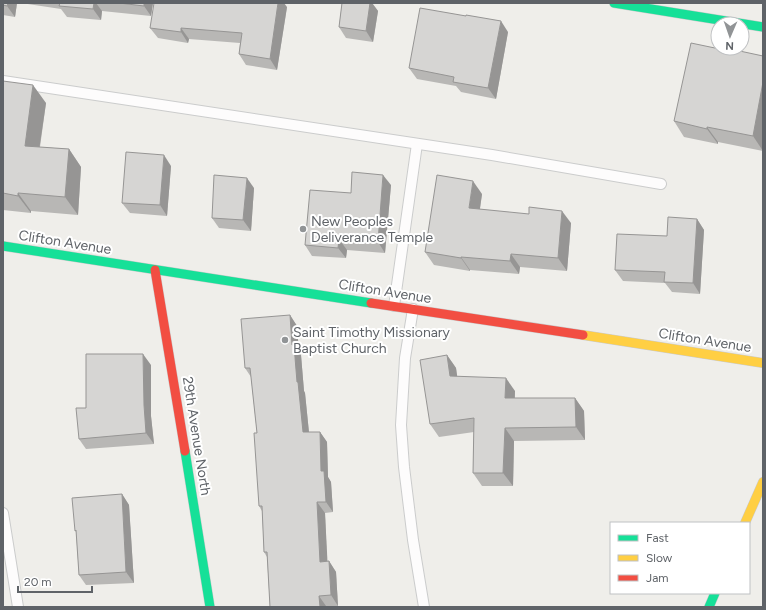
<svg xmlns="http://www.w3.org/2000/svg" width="766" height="610" font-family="Figtree,sans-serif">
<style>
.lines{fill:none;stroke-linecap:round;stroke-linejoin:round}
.lane-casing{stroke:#cbcccc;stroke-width:12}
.fast-casing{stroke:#cacacb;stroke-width:10}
.slow-casing{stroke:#cacacb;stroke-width:10}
.jam-casing{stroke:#cacacb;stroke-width:10}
.lane{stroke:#fdfcfc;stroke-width:10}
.fast{stroke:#16e098;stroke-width:9}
.slow{stroke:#ffcf43;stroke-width:9}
.jam{stroke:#f24e42;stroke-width:9}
.wall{fill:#b8b7b5}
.shaded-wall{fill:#969594}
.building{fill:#d6d5d3;stroke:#969594}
.poi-dot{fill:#919496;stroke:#fff;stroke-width:1.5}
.labels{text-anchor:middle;stroke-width:4;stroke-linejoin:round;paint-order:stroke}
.poi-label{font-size:14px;fill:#5f6368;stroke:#fff;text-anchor:start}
.street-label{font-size:14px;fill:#5f6368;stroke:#fff}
</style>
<rect width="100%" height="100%" fill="#efeeea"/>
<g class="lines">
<defs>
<g id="lane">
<path d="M3,81l489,74 169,29"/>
<path d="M394,306l23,-162"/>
<path d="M413,309l-8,49 -4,67 3,42 9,73 11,67"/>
<path d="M3,513l15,94"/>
</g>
<g id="fast">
<path d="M614,3l149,24"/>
<path d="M3,246l368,57"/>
<path d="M185,451l25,156"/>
<path d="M709,607l6,-14"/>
</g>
<g id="slow">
<path d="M583,335l180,28"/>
<path d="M745,523l18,-41"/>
</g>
<g id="jam">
<path d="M155,270l30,181"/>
<path d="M371,303l212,32"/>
</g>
</defs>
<use href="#lane" class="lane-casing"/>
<use href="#fast" class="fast-casing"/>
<use href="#slow" class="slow-casing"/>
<use href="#jam" class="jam-casing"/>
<use href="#lane" class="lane"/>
<use href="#fast" class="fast"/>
<use href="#slow" class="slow"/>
<use href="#jam" class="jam"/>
</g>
<g class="wall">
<path d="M3,3h14l-2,14 -12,-2z"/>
<path d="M21,3h132l-2,13 -49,-5 -1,9 -34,-3 -6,-8z"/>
<path d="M342,3h30l6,8 -5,31 -27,-4 -7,-11z"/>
<path d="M287,7l-10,63 -31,-5 -7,-11 1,-11 -51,-4 -1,4 -30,-5 -8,-10z"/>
<path d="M508,32l-12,67 -35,-7 -5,-6 -39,-7 -8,-11z"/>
<path d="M734,52l29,4v95l-45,-9v2l-34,-7 -10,-16z"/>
<path d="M3,81l43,22 -6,44 29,2 12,18 -3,48 -47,-4v2l-28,-3z"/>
<path d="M171,166l-4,50 -37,-3 -8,-10z"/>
<path d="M391,185l-6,68 -38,-3 -1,8 -34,-2 -7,-11 46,-52z"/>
<path d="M254,188l-3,43 -32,-3 -7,-10z"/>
<path d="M482,194l-2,15 91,14 -4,48 -47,-4 -1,7 -49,-4v1l-36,-6 -9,-13z"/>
<path d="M697,219l7,11 -4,64 -28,-2 -7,-9 -42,-2 -8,-11 52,-34z"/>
<path d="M290,315l7,11 2,27 2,2 3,36 1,2 4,39h11l7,10 1,35 3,5 2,30 -8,1 2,48h2l7,11 2,34h-12l1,1h-57l-3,-50 -3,-5 -2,-41 -3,-5 -2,-73 -6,-56 -6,-9z"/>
<path d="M447,355l9,13 1,9 58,14v7h60l9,13 1,29 -71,1 -1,45h-31l-9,-13 1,-41 -35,5 -9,-13z"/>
<path d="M151,365v51l3,28 -68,5 -7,-10 7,-31z"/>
<path d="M122,494l7,11 5,78 -48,2 -7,-10 -3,-43 -1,-1z"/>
</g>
<g class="shaded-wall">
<path d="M8,3h9l-2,14 -8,-11z"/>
<path d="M94,3h2l6,8 -1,9 -8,-11z"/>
<path d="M144,3h9l-2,13 -7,-10z"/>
<path d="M278,3h6l3,4 -10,63 -7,-11z"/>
<path d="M370,3h2l6,8 -5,31 -7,-11z"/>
<path d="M501,21l7,11 -12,67 -8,-11z"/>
<path d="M181,28l8,11 -1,4 -7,-11z"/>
<path d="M763,82v69l-10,-15z"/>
<path d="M33,85l13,18 -9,61 -12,-18z"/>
<path d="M707,127l11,15v2l-11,-15z"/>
<path d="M69,149l12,18 -3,48 -13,-18z"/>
<path d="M164,155l7,11 -4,50 -7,-11z"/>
<path d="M383,175l8,10 -6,68 -7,-11z"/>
<path d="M247,178l7,10 -3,43 -8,-11z"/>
<path d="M473,181l9,13 -4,27 -9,-13z"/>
<path d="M18,193l13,18v2l-13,-17z"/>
<path d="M562,211l9,12 -4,48 -9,-13z"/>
<path d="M697,219l7,11 -4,64 -7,-11z"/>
<path d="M339,239l8,11 -1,8 -8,-10z"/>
<path d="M511,254l9,13 -1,7 -9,-13z"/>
<path d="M461,257l9,13v1l-9,-13z"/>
<path d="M290,315l7,11 2,27 2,2 3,36 1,2 5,50 -7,-11 -11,-87z"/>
<path d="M143,354l8,11v51l3,28 -8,-11 -2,-28z"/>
<path d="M447,355l9,13 3,21 -9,-13z"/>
<path d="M506,378l9,13 -1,20 -9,-13z"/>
<path d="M575,398l9,13 1,29 -9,-13z"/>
<path d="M505,428l9,13 -1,45 -10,-13z"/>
<path d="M320,432l7,10 1,35 3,5 2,30 -7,-10 -5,-31z"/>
<path d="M122,494l7,11 5,78 -8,-11z"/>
<path d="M317,502l8,11 3,59 -8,-10z"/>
<path d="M329,561l7,11 2,34 -7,-11z"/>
<path d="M319,596l7,10 1,1h-7z"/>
</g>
<g class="building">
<path d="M3,3h5l-1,3 -4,-1z"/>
<path d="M60,3h34l-1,6 -34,-3z"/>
<path d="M119,3h25v3z"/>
<path d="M154,3h124l-8,56 -31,-5 3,-21 -61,-5v4l-31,-4z"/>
<path d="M342,3h28l-4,28 -27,-4z"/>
<path d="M420,8l46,8v-1l35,6 -13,67 -35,-6 1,-5 -45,-9z"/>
<path d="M691,43l43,9 1,-2 28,6v26l-10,54 -46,-9v2l-33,-8z"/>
<path d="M3,81l30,4 -8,61 44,3 -4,48 -47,-4v3l-15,-3z"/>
<path d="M126,152l38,3 -4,50 -38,-2z"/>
<path d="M352,172l31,3 -5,67 -39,-3 -1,9 -33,-3 5,-55 41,3z"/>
<path d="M214,175l33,3 -4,42 -31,-2z"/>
<path d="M437,175l36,6 -4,27 60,6v-7l33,4 -4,47 -47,-4 -1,7 -49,-4v1l-36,-6z"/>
<path d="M668,217l29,2 -4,64 -29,-1 1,-10 -50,-2 2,-36 50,2z"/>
<path d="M290,315l2,30h2l3,37h1l5,50h17l1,39h3l2,31h-9l3,60 9,-1 2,34 -12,1 1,11h-50l-3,-55h-3l-2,-46h-3l-5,-73h3l-7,-65h-5l-4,-49z"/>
<path d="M86,354h57l1,51 2,28 -67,6 -3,-31h10z"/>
<path d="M447,355l3,21 56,2 -1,20h70l1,29 -71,1 -2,45h-30l1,-55 -44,6 -10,-64z"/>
<path d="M122,494l4,78 -47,3 -3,-45 -1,1 -3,-33z"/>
</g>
<g class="poi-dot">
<circle cx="303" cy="229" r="4"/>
<circle cx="285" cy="340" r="4"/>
</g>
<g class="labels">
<g class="poi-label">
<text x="311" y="226">New Peoples<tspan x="311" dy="16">Deliverance Temple</tspan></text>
<text x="293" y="337">Saint Timothy Missionary<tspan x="293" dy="16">Baptist Church</tspan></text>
</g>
<g class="street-label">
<text transform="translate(65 242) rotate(9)" y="5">Clifton Avenue</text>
<text transform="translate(385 291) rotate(9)" y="5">Clifton Avenue</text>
<text transform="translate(705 340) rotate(9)" y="5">Clifton Avenue</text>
<text transform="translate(197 436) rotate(81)" y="5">29th Avenue North</text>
</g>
</g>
<rect width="766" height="610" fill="none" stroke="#5f6368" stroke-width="8"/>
<rect x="610" y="522" width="140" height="72" fill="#ffffff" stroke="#bfc1c3"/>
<rect x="618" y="535" width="20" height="6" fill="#16e098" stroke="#bfc1c3"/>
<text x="646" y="542" font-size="12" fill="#5f6368">Fast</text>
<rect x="618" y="555" width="20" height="6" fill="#ffcf43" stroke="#bfc1c3"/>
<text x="646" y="562" font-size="12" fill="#5f6368">Slow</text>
<rect x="618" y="575" width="20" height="6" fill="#f24e42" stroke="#bfc1c3"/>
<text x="646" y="582" font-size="12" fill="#5f6368">Jam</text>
<g transform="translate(730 36) rotate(182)"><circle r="19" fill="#ffffff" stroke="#bfc1c3"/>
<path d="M0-3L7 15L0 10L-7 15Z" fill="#919496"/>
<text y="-6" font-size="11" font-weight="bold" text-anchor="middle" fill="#5f6368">N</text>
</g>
<path d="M18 586v6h74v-6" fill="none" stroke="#5f6368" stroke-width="2"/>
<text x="24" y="586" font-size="12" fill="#5f6368" stroke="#ffffff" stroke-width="3" paint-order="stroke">20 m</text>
</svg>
